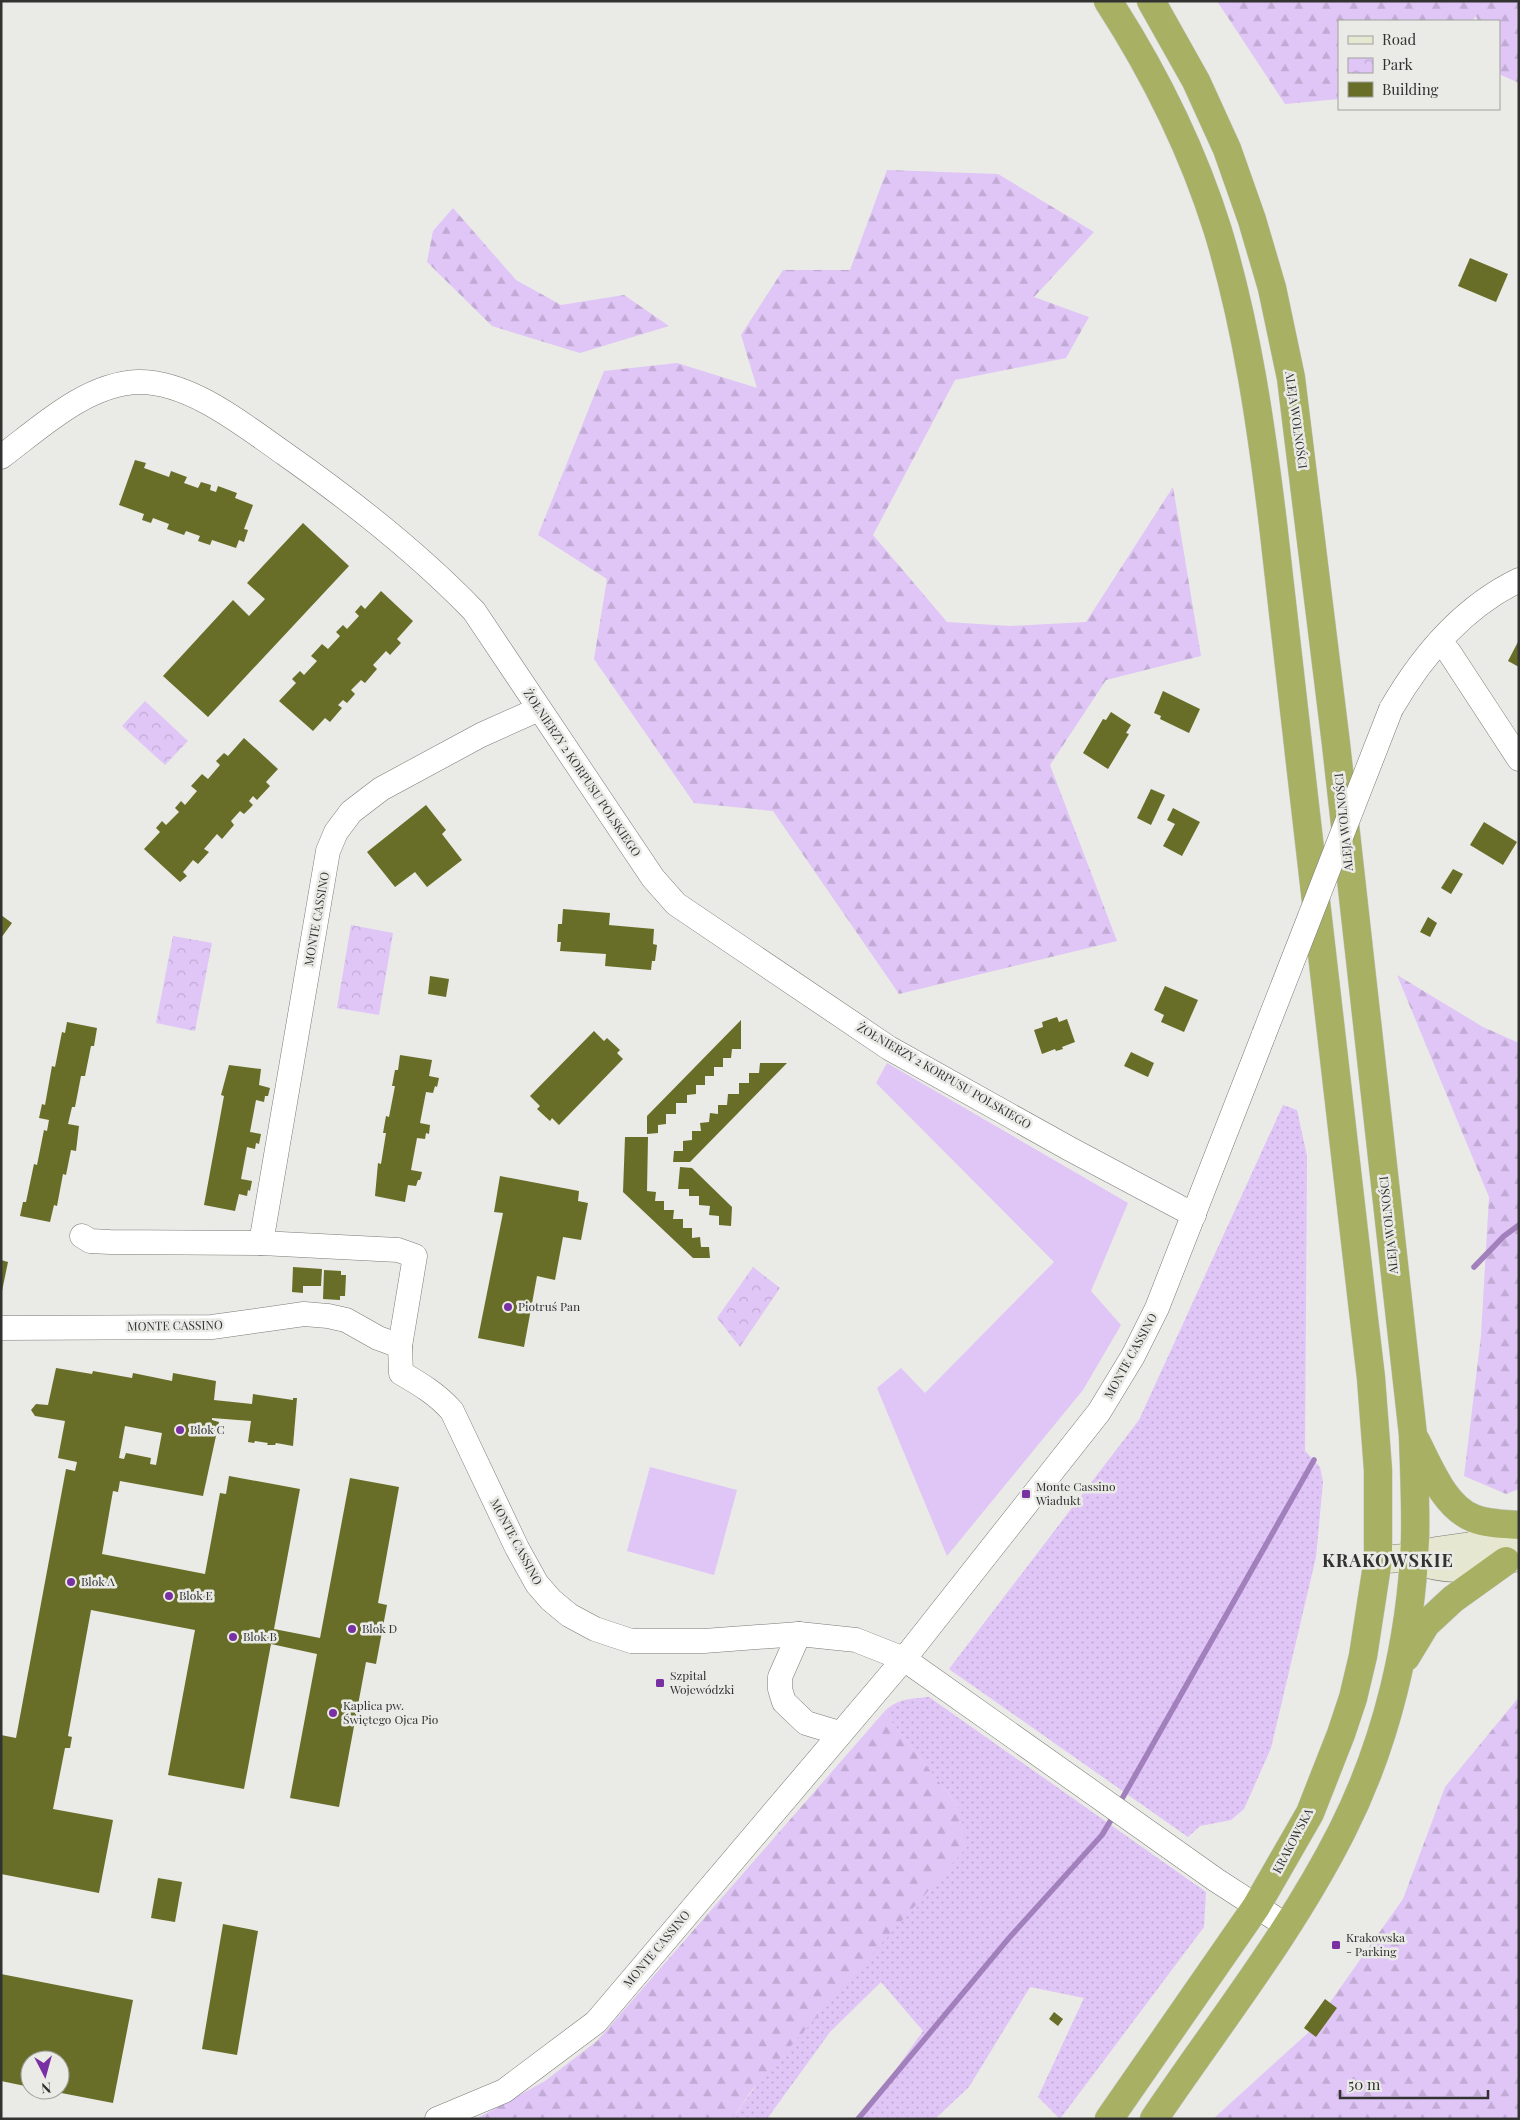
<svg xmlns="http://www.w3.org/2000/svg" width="1520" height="2120" font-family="'Playfair Display',serif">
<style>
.grass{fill:url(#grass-dots)}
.forest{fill:url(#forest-firs)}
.park{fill:url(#park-crowns)}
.garden{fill:#e0c5f7}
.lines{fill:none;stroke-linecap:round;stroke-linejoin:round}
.stream{stroke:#a280bb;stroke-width:5.5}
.building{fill:#686e28;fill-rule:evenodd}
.street-casing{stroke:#7a7b77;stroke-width:25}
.secondary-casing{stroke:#7a7b77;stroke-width:29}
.highway-casing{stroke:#c6c6c5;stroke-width:29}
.street{stroke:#fff;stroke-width:24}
.secondary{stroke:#e5e7d0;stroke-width:28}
.highway{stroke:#a8b063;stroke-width:28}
.street-bridge-casing{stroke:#7a7b77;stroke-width:25;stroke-linecap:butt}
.street-bridge{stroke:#fff;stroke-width:24}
.poi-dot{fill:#7830a3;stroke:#eaeae6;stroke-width:2}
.labels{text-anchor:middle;stroke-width:5;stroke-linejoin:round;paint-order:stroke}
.street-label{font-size:12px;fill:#323331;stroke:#eaeae6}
.poi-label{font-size:12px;fill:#323331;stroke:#eaeae6;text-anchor:start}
.district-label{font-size:18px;font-weight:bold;letter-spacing:1px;fill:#323331;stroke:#eaeae6}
</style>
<defs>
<pattern id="grass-dots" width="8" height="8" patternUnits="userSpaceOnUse" patternTransform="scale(1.25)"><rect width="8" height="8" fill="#e0c5f7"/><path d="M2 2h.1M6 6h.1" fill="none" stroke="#c1aad4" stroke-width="1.8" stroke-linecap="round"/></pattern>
<pattern id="forest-firs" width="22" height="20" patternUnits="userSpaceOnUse" patternTransform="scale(1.25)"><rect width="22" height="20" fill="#e0c5f7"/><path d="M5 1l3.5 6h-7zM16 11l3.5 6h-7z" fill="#c1aad4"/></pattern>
<pattern id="park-crowns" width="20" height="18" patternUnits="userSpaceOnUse" patternTransform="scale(1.25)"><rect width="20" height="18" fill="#e0c5f7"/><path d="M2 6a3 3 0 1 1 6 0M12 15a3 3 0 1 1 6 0" fill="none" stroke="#c1aad4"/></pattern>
</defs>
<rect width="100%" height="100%" fill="#eaeae6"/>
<g class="grass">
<path d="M1283,1105l14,5 10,46 -2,295 15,16 3,15 -7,75 -45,191 -27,61 -13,11 -31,6 -12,11 -239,-168 190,-249z"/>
<path d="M929,1697l277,195 -2,35 -144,192 -22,-22 46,-99 -54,-11 -61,100 -34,32h-74l62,-88 -42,-49 -51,50 -63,87h-35l226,-313 -74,-94c14,-14 26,-13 45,-15z"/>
</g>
<g class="forest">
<path d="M1217,1h302v82l-20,-9v-53h-21l-2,-5 -4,5h-133v78l-54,5z"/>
<path d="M887,170l111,4 96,58 -60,65 55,20 -23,41 -111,22 -82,155 74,87 63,4 76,-4 87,-135 28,169 -95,24 -56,85 67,176 -218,53 -126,-183 -79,-8 -100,-144 13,-80 -69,-44 66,-164 73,-8 80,25 -16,-53 42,-65h67z"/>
<path d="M453,208l63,72 45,25 63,-10 45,31 -89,27 -88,-27 -65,-64 6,-31z"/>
<path d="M1397,975l86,52 36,16v446l-13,5 -42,-18 17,-140 8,-139z"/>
<path d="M1519,1697v422h-306l96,-87 94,-133 42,-112z"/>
<path d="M884,1712l74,94 10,40 -216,244 -20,29h-256l69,-38 52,-40z"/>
</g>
<g class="park">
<path d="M145,701l43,40 -23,24 -43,-39z"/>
<path d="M351,925l42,8 -14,82 -42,-7z"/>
<path d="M173,936l39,7 -17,88 -39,-8z"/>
<path d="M753,1267l27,21 -40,59 -23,-29z"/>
</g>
<g class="garden">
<path d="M887,1063l241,140 -37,88 30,34 -38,65 -136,166 -70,-168 24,-20 24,25 129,-131 -178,-179z"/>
<path d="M650,1467l87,23 -23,85 -87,-24z"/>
</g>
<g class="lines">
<g class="stream">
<path d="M1474,1267l30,-31 15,-11"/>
<path d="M1119,1804l195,-344"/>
<path d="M858,2119l151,-181 93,-103 12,-20"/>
</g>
</g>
<g class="building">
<path d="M1470,258l38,16 -12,28 -38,-16z"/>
<path d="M135,460l11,3 -2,5 25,9 2,-6 16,6 -3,6 14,5 3,-6 10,3 -1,5 6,2 2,-6 19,7 -2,5 18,7 -9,24 4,1 -4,12 -5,-2 -3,8 -24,-8 -2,5 -12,-4 2,-5 -14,-5 -2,4 -17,-6 2,-5 -16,-6 -2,5 -9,-3 2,-6 -25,-9z"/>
<path d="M303,523l46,43 -141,151 -45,-41 70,-76 16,16 16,-17 -18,-16z"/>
<path d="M381,591l32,30 -16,18 4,4 -11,12 -4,-4 -13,14 4,4 -12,14 -4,-3 -10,10 4,4 -8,9 -4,-3 -5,5 4,3 -12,14 -5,-4 -12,13 -34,-30 17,-18 -4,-4 8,-8 4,4 13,-14 -6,-5 11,-12 6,5 12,-13 -4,-4 7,-7 4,4 12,-13 -4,-4 6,-7 4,4z"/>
<path d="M1519,640v27l-11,-6z"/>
<path d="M1163,691l37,18 -11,24 -29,-14 1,-3 -7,-3z"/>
<path d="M1111,712l20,13 -5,8 3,1 -21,35 -25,-16 20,-34 3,1z"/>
<path d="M244,738l34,31 -12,13 4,4 -13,14 -4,-4 -4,5 4,4 -9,9 -4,-3 -9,10 3,4 -12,14 -5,-5 -13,15 5,3 -11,12 -5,-4 -10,12 4,4 -7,6 -36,-33 16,-17 -4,-4 6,-7 4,4 13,-13 -4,-4 6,-7 4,4 12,-14 -6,-5 11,-12 6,5 12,-14 -4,-4 8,-8 4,3z"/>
<path d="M1151,789l14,6 -14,30 -14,-7z"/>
<path d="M426,805l20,25 -4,4 20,26 -35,27 -12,-15 -20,15 -28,-35z"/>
<path d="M1173,808l27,14 -18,34 -19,-10 12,-22 -8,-4z"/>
<path d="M1484,822l33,20 -14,23 -33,-20z"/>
<path d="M1453,869l10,5 -12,20 -10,-6z"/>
<path d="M563,909l47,4 -1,12 45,4 -1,15 4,1 -2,16h-3l-1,9 -46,-4 1,-12 -46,-3 1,-9h-4l1,-18h4z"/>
<path d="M1,915l11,8 -11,15z"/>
<path d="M1428,917l9,6 -7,14 -10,-5z"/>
<path d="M430,976l19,3 -3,18 -18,-3z"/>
<path d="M1165,986l33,14 -14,32 -23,-10 3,-7 -10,-5z"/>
<path d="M1057,1017l2,5 8,-3 8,23 -13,5 1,2 -7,2 -1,-2 -13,5 -8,-24 9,-3 -1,-5z"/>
<path d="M741,1020v29h-9l-1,9h-8v9h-9v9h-9v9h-9v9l-9,1v8h-11v11h-10v10l-8,1v8l-11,1v-18z"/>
<path d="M67,1022l30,6 -3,18h-3l-6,30h-4l-6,31h-3l-4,17 11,2 -3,25 -5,-1 -5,25 -3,-1 -6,32 -3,-1 -4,17 -30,-6 3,-14h3l8,-38 3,1 7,-35 3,1 2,-11 -10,-2 3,-14 3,1 7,-39 3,1 7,-35 3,1z"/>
<path d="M594,1031l10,10 3,-3 13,12 -3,3 6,6 -64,66 -7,-7 -2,3 -13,-12 3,-3 -10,-10z"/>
<path d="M1131,1052l23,11 -6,14 -24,-11z"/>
<path d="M400,1055l32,5 -3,16 10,2 -2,9 -2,-1 -2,7 -7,-1 -6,31 10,2 -1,9 -3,-1 -1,6 -8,-1 -6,32 11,2 -2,8h-2l-2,6 -8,-1 -3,17 -30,-6 3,-33 3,1 5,-31h-3l3,-17 3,1 6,-31h-3l3,-16h3z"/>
<path d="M760,1063h27l-97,99h-17l1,-11h9v-10l9,-1v-9h9l-1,-8 9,-1 1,-9 8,1v-9h9l1,-11h11v-11h10v-10h10z"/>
<path d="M229,1065l32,4 -2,16 11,3 -2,8h-3l-1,6 -8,-2 -6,32 11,2 -2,10 -3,-1 -1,6 -8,-2 -6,32 11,2 -2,10 -2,-1 -1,6 -8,-2 -4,17 -31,-6 20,-109 -3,-1z"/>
<path d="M625,1137h23l-1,54 9,1 -1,9h9v9h10l-1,9h10v9h9v10l8,-1 1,10h8l1,11h-17l-70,-66z"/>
<path d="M680,1167l12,1 40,39 -1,19 -12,-1v-9l-10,-1 1,-9 -11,-1v-9h-10v-7h-11z"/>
<path d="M500,1176l79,15 -1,10 10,2 -7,37 -18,-3 -8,43 -18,-4 -13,71 -46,-9 25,-125 -9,-1z"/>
<path d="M1,1260l7,2 -6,29h-1z"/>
<path d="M293,1267l29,2 -1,17h-18v7l-11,-1z"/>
<path d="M324,1270l17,1v4h5l-1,21h-5v4l-17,-1z"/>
<path d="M56,1368l36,6 1,-3 39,7 1,-5 39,8 1,-8 43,8 -2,19 38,4 1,-10 40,6v-2h4l-4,48 -17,-3 -1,2h-8l1,-2 -13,-2 -1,2 -6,-1 3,-21 -39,-3v2l7,2 -16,74 -83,-15 -2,11 -5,-1 -11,63 103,20 15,-81 6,1 3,-18 71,13 -26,140 46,9 30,-160 49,9 -21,116 9,2 -11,59 -10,-2 -27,145 -49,-9 27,-144 -46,-10 -27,145 -76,-14 27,-145 -104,-20 -23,126 4,1 -2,11h-5l-12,61 60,11 -14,73 -98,-19v-139l15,3 50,-269 9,2 2,-9 -19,-4 7,-37 -30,-5 -4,-6 5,-6 12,1zM125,1426l37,7 -6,32 -6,-1 1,-6 -25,-5 -2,6 -5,-1z"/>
<path d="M158,1878l24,4 -7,40 -24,-4z"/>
<path d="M223,1924l35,7 -21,124 -35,-6z"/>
<path d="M1,1974l132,26 -20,103 -62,-12 9,-1v-30h-30v27l-29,-6z"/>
<path d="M1325,1999l12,9 -21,29 -12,-9z"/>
<path d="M1054,2012l9,7 -5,7 -9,-7z"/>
</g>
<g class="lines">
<defs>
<g id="street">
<path d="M1,457c40,-30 85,-73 137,-75 52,-1 107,44 147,72 67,47 132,98 189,157l179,267 23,26 213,144 181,101 124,66"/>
<path d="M1439,642l10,10 70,107"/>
<path d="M1391,709c30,-52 72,-102 128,-129"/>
<path d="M82,1236l8,5 20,1 151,1 137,7 17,6 -15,90"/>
<path d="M261,1243l67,-392 8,-19 15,-20 30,-23 100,-54 58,-26"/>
<path d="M1,1328l211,-1 92,-13 24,2 18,4 32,18 22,8 1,27c19,11 36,21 51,38l65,137 20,36 14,16 18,15 26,14 36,12h73l95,-7 57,6 48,19 312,221 71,46"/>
<path d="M799,1634l-19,43v12l4,13 22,21 33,10"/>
<path d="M437,2119l67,-28 92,-69 308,-363 195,-247 34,-56 24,-48 107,-274"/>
</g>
<g id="secondary">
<path d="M1378,1559l36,-1 22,-7 35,-5 48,-18"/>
<path d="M1415,1559c32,15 72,9 104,-3"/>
</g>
<g id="highway">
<path d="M1108,1c46,71 85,150 110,230 29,96 43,194 55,293 10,83 19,165 28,247 23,203 46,405 70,607l7,92v89l-15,97 -10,42 -12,36 -31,79 -54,94 -147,212"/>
<path d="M1151,1l45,80 31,68 25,71 20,68 19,90 45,366 77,691c1,35 3,70 2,105 -4,100 -28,202 -73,291 -52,103 -124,193 -188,288"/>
<path d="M1416,1441c14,27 28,65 57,77 14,6 31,6 46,7"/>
<path d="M1406,1657l20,-33 27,-25 53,-38"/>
</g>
</defs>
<use href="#street" class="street-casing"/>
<use href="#secondary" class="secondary-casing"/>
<use href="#highway" class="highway-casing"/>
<use href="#street" class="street"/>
<use href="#secondary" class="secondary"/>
<use href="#highway" class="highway"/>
<defs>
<path id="street-bridge" d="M1264,1034l127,-325"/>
</defs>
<use href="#street-bridge" class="street-bridge-casing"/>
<use href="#street-bridge" class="street-bridge"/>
</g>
<g class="poi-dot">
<circle cx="508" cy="1307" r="5"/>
<circle cx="180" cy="1430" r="5"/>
<rect x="1021" y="1489" width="10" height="10" rx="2.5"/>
<circle cx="71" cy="1582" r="5"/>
<circle cx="169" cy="1596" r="5"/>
<circle cx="352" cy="1629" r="5"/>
<circle cx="233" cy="1637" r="5"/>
<rect x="655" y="1678" width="10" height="10" rx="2.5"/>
<circle cx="333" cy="1713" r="5"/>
<rect x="1331" y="1940" width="10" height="10" rx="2.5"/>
</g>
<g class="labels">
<g class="street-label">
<text transform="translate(1296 420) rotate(82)" y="4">ALEJA WOLNOŚCI</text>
<text transform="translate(582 773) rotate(56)" y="4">ŻOŁNIERZY 2 KORPUSU POLSKIEGO</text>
<text transform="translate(1344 822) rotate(-96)" y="4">ALEJA WOLNOŚCI</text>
<text transform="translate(317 919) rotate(-80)" y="4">MONTE CASSINO</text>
<text transform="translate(944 1076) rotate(30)" y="4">ŻOŁNIERZY 2 KORPUSU POLSKIEGO</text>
<text transform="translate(1389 1225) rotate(-96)" y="4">ALEJA WOLNOŚCI</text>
<text transform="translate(175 1326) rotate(-1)" y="4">MONTE CASSINO</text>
<text transform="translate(1131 1356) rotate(-61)" y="4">MONTE CASSINO</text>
<text transform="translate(516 1542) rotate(62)" y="4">MONTE CASSINO</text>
<text transform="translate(1293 1841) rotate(-62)" y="4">KRAKOWSKA</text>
<text transform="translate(657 1949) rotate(-50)" y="4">MONTE CASSINO</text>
</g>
<g class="poi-label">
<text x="518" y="1311">Piotruś Pan</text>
<text x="190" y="1434">Blok C</text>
<text x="1036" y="1491">Monte Cassino<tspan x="1036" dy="14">Wiadukt</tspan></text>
<text x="81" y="1586">Blok A</text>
<text x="179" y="1600">Blok E</text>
<text x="362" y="1633">Blok D</text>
<text x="243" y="1641">Blok B</text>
<text x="670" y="1680">Szpital<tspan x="670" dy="14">Wojewódzki</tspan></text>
<text x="343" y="1710">Kaplica pw.<tspan x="343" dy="14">Świętego Ojca Pio</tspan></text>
<text x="1346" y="1942">Krakowska<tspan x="1346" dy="14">- Parking</tspan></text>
</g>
<g class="district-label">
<text x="1388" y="1567">KRAKOWSKIE</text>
</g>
</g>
<rect width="1520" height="2120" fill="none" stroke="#323331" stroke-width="5"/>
<rect x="1338" y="20" width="162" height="90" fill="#eaeae6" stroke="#a0a19e"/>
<rect x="1348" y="36" width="25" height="8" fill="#e5e7d0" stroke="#a0a19e"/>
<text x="1382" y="45" font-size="15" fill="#323331">Road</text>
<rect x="1348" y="58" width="25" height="15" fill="url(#park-crowns)" stroke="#a0a19e"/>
<text x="1382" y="70" font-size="15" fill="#323331">Park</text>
<rect x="1348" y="82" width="25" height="15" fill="#686e28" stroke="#a0a19e"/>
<text x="1382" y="95" font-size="15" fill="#323331">Building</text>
<g transform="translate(45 2075) rotate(174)"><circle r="24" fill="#eaeae6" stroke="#a0a19e"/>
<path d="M0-4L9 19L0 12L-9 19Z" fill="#7830a3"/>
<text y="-8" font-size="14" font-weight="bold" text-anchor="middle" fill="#323331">N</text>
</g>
<path d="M1340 2090v8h148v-8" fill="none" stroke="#323331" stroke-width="2.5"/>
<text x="1348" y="2090" font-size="15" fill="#323331" stroke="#eaeae6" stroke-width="4" paint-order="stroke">50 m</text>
</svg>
